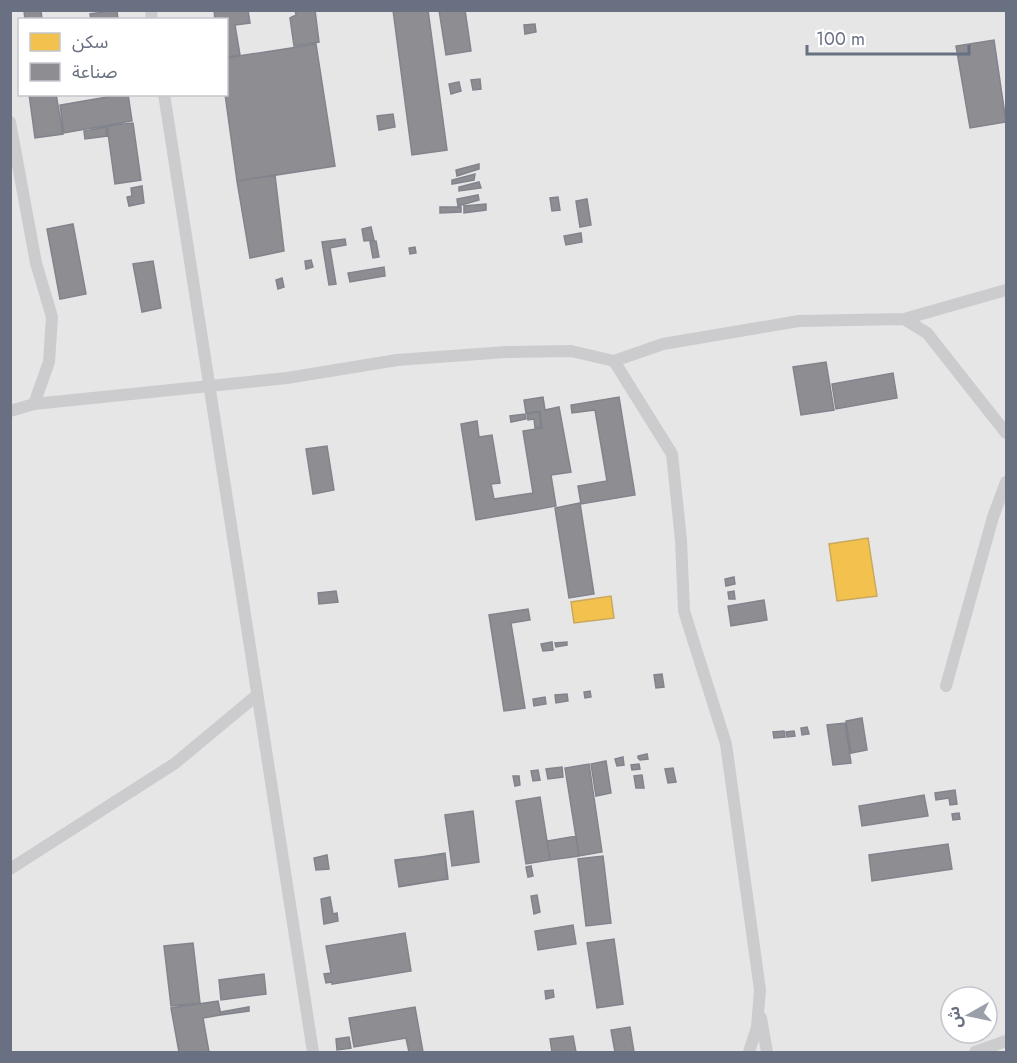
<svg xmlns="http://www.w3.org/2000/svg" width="1017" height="1063" viewBox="0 0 1017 1063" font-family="Jost,'Noto Sans Arabic',sans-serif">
<rect width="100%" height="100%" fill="#f6f6f5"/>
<path fill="#e6e6e7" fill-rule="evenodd" d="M 11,11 L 1006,11 L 1006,1052 L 11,1052 ZM 20,20 L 226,20 L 226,94 L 20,94 ZM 951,997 L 987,997 L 987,1033 L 951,1033 Z"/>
<path fill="#f2c14e" stroke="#c9a95e" stroke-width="1.5" d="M 868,538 L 877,596 L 837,601 L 829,544 Z
M 611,596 L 614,618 L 574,623 L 571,602 Z"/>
<path fill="#8d8d92" stroke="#82848d" stroke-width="1.5" d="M 24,10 L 41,10 L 42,20 L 25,20 Z
M 117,10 L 118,20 L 91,20 L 90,14 Z
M 214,10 L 248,10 L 250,23 L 235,25 L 240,55 L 226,57 L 226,20 L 215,20 Z
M 295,10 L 315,10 L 319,42 L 294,46 L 290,18 L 296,15 Z
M 393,10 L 428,10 L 447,150 L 412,155 Z
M 439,10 L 465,10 L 471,51 L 446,55 Z
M 535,24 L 536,32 L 525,34 L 524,25 Z
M 994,40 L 1006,122 L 970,128 L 956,46 Z
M 316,44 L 335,166 L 237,181 L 225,94 L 226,94 L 226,58 Z
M 480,79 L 481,89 L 473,90 L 471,80 Z
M 459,82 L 461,91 L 451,94 L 449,84 Z
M 29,94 L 56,94 L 63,134 L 35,138 Z
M 107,94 L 128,94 L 132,121 L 64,133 L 60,105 L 107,97 Z
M 393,114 L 395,127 L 379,130 L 377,116 Z
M 133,123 L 141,180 L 115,184 L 107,126 Z
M 106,127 L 107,136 L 85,139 L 84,131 Z
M 479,164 L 479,169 L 457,176 L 456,170 Z
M 475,174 L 474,180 L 452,184 L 452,180 Z
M 275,175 L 284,251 L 250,258 L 237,181 Z
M 479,182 L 481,188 L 459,191 L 459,187 Z
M 142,186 L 144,203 L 129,206 L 127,197 L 132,196 L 131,188 Z
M 478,195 L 479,200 L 458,206 L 457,199 Z
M 558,197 L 560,210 L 552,211 L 550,198 Z
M 587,199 L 591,225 L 580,227 L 576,201 Z
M 486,204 L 486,210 L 464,213 L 464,206 Z
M 440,207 L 461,207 L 461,212 L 440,213 Z
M 73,224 L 86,294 L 60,299 L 47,229 Z
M 371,227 L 374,240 L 364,241 L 362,229 Z
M 581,233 L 582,242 L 566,245 L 564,236 Z
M 345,239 L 346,245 L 330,248 L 336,284 L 329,285 L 322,242 Z
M 376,241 L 379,257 L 373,258 L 370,242 Z
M 415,247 L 416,253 L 410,254 L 409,248 Z
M 311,260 L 313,267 L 306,269 L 305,261 Z
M 153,261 L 161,308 L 142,312 L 133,264 Z
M 384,267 L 385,276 L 350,282 L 348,273 Z
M 282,278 L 284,287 L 278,289 L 276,280 Z
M 826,362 L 834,410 L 801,415 L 793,367 Z
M 893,373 L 897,398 L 836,409 L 832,384 Z
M 543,397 L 545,410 L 559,407 L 571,472 L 551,475 L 556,506 L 476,520 L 461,424 L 477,421 L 479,437 L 492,435 L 500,483 L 491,484 L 494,499 L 533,493 L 523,431 L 542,428 L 540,411 L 526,413 L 524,400 Z
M 619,397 L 635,495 L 581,504 L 578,486 L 607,481 L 595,410 L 572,413 L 571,405 Z
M 539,412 L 541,427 L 535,428 L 534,419 L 528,420 L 527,414 Z
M 525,414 L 526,419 L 511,422 L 510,416 Z
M 327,446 L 334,490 L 313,494 L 306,449 Z
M 580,503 L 594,594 L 569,598 L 555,508 Z
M 734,577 L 735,584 L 726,586 L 725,579 Z
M 336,591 L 338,602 L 319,604 L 318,593 Z
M 734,591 L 735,599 L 729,599 L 728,592 Z
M 764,600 L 767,620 L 731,626 L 728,606 Z
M 528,609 L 530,620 L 511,623 L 525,708 L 504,711 L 489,615 Z
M 552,642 L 553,650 L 543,651 L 541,644 Z
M 567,642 L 567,645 L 556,647 L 555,643 Z
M 662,674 L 664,687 L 656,688 L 654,675 Z
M 590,691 L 591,697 L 585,698 L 584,692 Z
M 567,694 L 568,701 L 556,703 L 555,695 Z
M 545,697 L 546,704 L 534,706 L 533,699 Z
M 862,718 L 867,750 L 851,753 L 846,721 Z
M 845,723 L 851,763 L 833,765 L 827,725 Z
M 807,727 L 809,734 L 802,735 L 801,728 Z
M 784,731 L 785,737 L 774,738 L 773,732 Z
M 794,731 L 795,736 L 787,737 L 786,732 Z
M 647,754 L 648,759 L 640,760 L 638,758 L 638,756 Z
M 623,757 L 624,765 L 617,766 L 615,759 Z
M 606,761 L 611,793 L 596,796 L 591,764 Z
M 589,764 L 602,852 L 579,856 L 565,768 Z
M 639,764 L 640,769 L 632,770 L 631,765 Z
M 562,767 L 563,777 L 548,779 L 546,769 Z
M 673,768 L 676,782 L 668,783 L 665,769 Z
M 538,770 L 540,780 L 533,781 L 531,771 Z
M 642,775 L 644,788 L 636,788 L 634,776 Z
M 513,776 L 519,776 L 520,785 L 515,786 Z
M 955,790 L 957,804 L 950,805 L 949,798 L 936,800 L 935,793 Z
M 924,795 L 928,816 L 862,826 L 859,806 Z
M 540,797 L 550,860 L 526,864 L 516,801 Z
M 473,811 L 479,862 L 452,866 L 445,815 Z
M 959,813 L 960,819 L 953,820 L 952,814 Z
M 576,836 L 579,856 L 550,860 L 547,841 Z
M 948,844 L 952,869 L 872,881 L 869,855 Z
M 445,853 L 448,879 L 399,886 L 395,861 Z
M 445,854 L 447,879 L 399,887 L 395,860 Z
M 327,855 L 329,869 L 316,870 L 314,858 Z
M 603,856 L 611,923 L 586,926 L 578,859 Z
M 531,866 L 533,876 L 528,877 L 526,867 Z
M 537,895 L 540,912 L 534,914 L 531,896 Z
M 330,897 L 333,914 L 337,913 L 338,921 L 324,924 L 321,899 Z
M 573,925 L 576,944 L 538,950 L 535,931 Z
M 405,933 L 411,971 L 332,984 L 332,982 L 326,983 L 324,974 L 331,973 L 326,946 Z
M 614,939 L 623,1004 L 597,1008 L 587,943 Z
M 193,943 L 200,1003 L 171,1006 L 164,946 Z
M 264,974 L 266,994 L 221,1000 L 219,980 Z
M 553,990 L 554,997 L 546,999 L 545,991 Z
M 218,1001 L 221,1015 L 203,1018 L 209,1052 L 179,1052 L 171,1008 Z
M 249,1007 L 249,1011 L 221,1015 L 220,1012 Z
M 415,1007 L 423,1052 L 409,1052 L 406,1038 L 354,1047 L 349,1018 Z
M 630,1027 L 634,1052 L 615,1052 L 611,1030 Z
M 573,1036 L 576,1052 L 552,1052 L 550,1039 Z
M 349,1037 L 351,1048 L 337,1050 L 336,1039 Z"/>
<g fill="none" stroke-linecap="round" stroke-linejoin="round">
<path stroke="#ccccce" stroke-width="12" d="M 151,10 L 152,20
M 164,94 L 313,1052
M 10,122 L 36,263 L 52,317 L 49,362 L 34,404
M 904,319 L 927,333 L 1006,433
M 614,361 L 672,454 L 681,540 L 684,611 L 726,744 L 760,990 L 757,1027 L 749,1052
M 10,411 L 34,404 L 287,378 L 397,360 L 506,352 L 571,351 L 614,361 L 663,344 L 799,321 L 904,319 L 1006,290
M 946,686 L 993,517 L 1006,482
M 10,869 L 174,764 L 257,695
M 761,1018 L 767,1052
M 975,1052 L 1006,1041"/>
</g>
<rect width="1017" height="1063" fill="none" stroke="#687082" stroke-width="24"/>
<rect x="18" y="18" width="210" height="78" fill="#ffffff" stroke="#c3c6cd" stroke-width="1.5"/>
<rect x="30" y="33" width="30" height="18" fill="#f2c14e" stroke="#c3c6cd" stroke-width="1.5"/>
<text x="72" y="48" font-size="18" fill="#687082">سكن</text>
<rect x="30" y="63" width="30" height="18" fill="#8d8d92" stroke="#c3c6cd" stroke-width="1.5"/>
<text x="72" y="78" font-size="18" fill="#687082">صناعة</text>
<g transform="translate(969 1015) rotate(261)"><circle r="28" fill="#ffffff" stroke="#c3c6cd" stroke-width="1.5"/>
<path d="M0-4.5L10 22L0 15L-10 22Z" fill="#9a9faa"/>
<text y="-9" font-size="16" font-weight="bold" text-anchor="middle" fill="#687082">ش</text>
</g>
<path d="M807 45v9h162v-9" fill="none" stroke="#687082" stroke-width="3"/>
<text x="816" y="45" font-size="18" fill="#687082" stroke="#ffffff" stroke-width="4.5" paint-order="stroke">100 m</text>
</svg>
